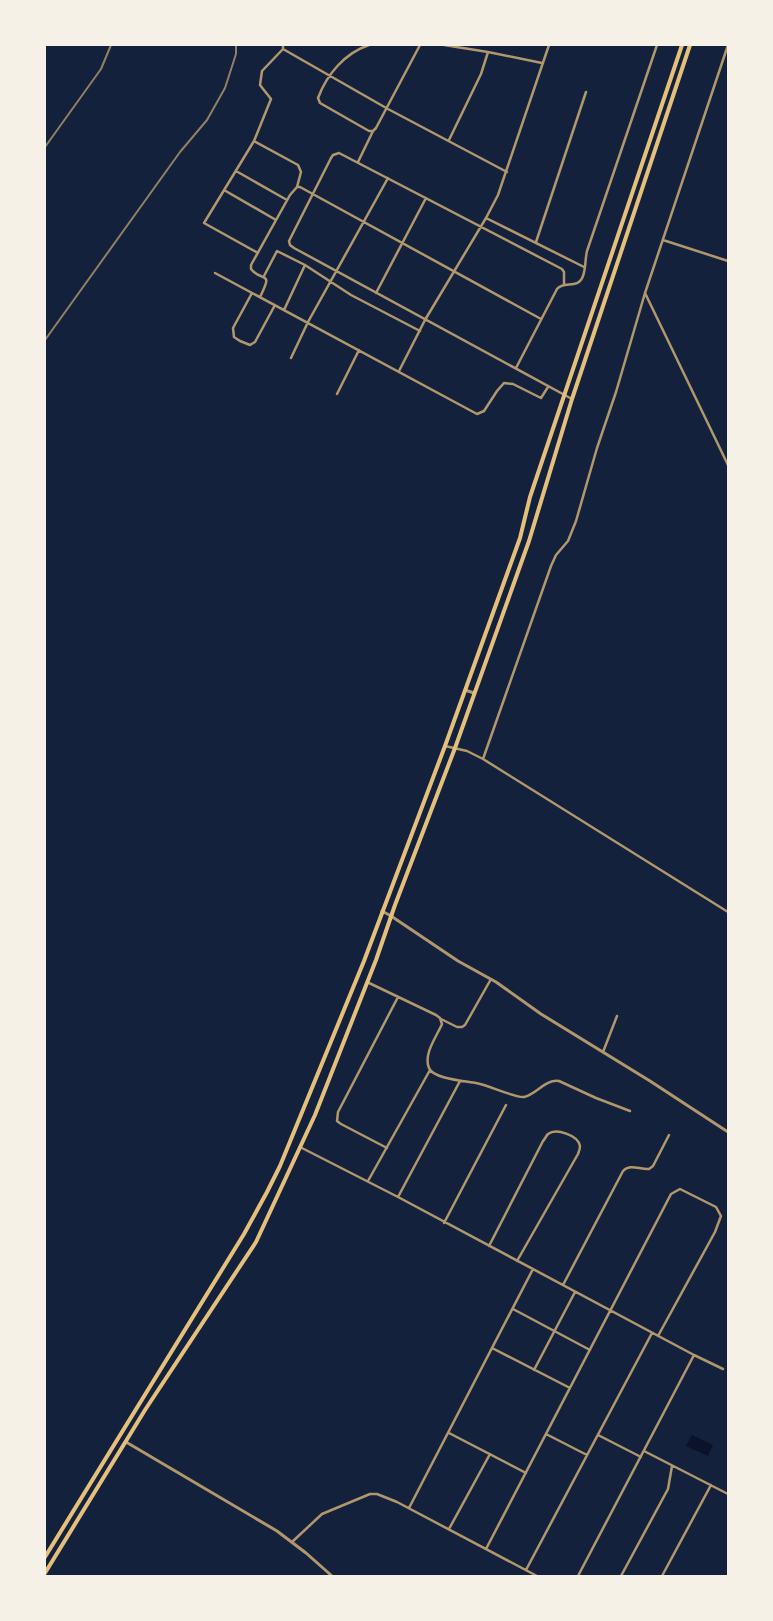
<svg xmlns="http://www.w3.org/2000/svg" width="773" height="1621" viewBox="0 0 773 1621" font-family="Manrope,sans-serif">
<rect width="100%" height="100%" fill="#14213d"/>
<path fill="#0b132b" d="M 692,1435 L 713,1445 L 708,1456 L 686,1446 Z"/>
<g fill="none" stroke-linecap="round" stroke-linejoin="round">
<path stroke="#b1986c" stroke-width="2.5" d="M 283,45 L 283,49 L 388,109 L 507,172
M 369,45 C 345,53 327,74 318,98 L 320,103 L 369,131 L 373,131 L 376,128 L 420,45
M 444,45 L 488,52 L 542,63
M 449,140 L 481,74 L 488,52
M 254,141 L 271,99 L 260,85 L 262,71 L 283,49
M 358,162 L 373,131
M 236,171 L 287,200
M 224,190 L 276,220
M 486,218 L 584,267
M 663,240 L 728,261
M 536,242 L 586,92
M 258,253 L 204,223 L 254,141 L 298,165 L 301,172 L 297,187
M 215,273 L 477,414 L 484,411 L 497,391 L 504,383 L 513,384 L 541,398 L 548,387
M 264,276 L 277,251 L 305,265 L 351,295 L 420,331
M 564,284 L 564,272 L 562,269 L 339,153 L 333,155 L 331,158 L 289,241 L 290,245 L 294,248 L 572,399
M 252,293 L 233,328 L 234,337 L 240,341 L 250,345 L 255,342 L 275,305
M 376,293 L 426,198
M 645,293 L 728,465
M 260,297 C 274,269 262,283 251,269 L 251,265 L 290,195 L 297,187 L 300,187 L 541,319
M 284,310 L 305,265
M 291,358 L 308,322 L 388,178
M 516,368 L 557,289 C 564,280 578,290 583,276 C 586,268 585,259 587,251 L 657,45
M 399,371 L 425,320 L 486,218 L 498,195 L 549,45
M 337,394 L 359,350
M 445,746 L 467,751 L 483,759 L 728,912
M 483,759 L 551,566 L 556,555 L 568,541 L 576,521 L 597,448 L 616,392 L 645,293 L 728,45
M 367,982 L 436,1015 L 440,1018 L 442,1024 C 437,1036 423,1054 429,1068 C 433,1079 466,1081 476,1083 C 488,1085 515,1098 524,1097 C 537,1094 545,1079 559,1081 L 596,1098 L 630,1111
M 441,1019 L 457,1027 L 462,1027 L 465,1025 L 491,979
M 603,1052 L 617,1016
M 460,1081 L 398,1197 L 694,1355 L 723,1369
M 300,1147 L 398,1197
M 387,1148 L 341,1124 L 337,1121 L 338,1112 L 398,997
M 368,1181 L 430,1070
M 444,1223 L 506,1105
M 489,1246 L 543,1141 C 545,1139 546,1136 548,1134 C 556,1128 578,1135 580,1146 C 580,1149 579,1151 578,1154 L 517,1261
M 563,1285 L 623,1171 C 630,1163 640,1170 649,1169 L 653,1166 L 669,1135
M 513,1309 L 590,1350
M 492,1348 L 570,1388
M 534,1370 L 575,1292
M 449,1433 L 526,1473
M 546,1434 L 587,1455
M 598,1435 L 641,1457
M 644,1451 L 728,1494
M 409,1508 L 533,1269
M 449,1529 L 490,1454
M 292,1542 L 322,1514 L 370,1494 L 377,1494 L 397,1502 L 537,1576
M 486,1549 L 671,1194 L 680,1189 L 716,1207 L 721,1216 L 715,1232 L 658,1336
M 526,1570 L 652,1333
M 578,1576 L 694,1355
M 621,1576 L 668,1489 L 672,1466
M 662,1576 L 711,1485"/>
<path stroke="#b1986c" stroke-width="3" d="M 465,690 L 474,693
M 382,911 L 391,916 L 458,961 L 496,982 L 541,1014 L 650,1081 L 728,1132
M 126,1442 L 277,1531 L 306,1553 L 332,1576"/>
<path stroke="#e5c07b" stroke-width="4" d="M 45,1557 L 244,1234 L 267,1192 L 280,1166 L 364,961 L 445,746 L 520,538 L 530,497 L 682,45
M 45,1573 L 145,1410 L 256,1242 L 315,1115 L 376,960 L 395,905 L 455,748 L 529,541 L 572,399 L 690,45"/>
<path stroke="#918062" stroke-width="2" d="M 45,147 L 101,69 L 111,45
M 45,340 L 180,152 L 207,120 L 225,88 L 236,54 L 236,45"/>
</g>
<rect width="773" height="1621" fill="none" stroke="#f6f1e7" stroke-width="92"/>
</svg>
